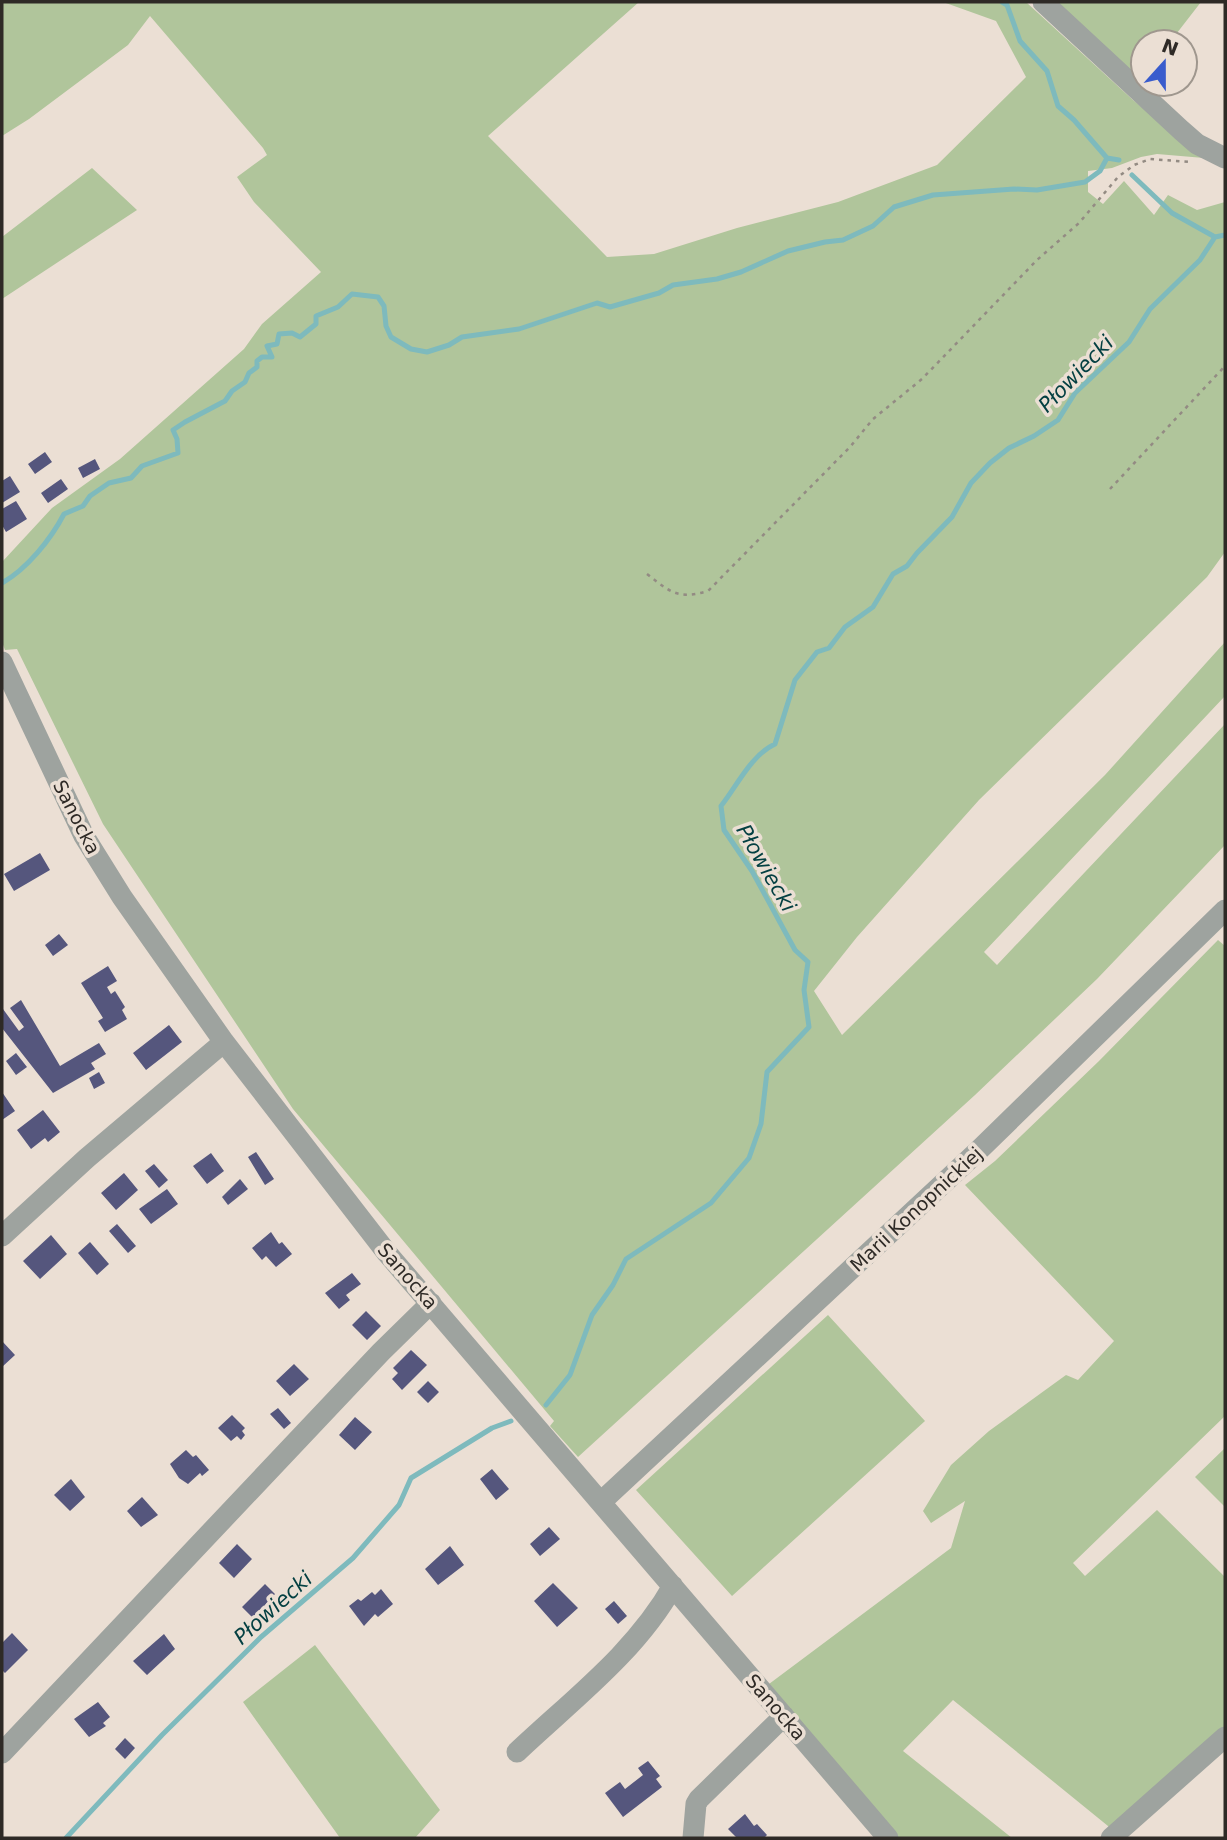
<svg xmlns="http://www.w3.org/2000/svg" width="1227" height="1840" viewBox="0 0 1227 1840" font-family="'DejaVu Sans',sans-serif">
<rect width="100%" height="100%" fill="#ebdfd4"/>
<path fill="#b0c59b" d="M 2,2 L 639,2 L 488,136 L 607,257 L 654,254 L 737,228 L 838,202 L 937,165 L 1026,77 L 996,21 L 943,2 L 1026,2 L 1133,100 L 1204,158 L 1157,154 L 1141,157 L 1112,168 L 1088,171 L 1088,192 L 1103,204 L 1124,181 L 1154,215 L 1168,195 L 1197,210 L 1225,202 L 1225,552 L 1207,577 L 979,800 L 857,937 L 814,991 L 842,1035 L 1105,775 L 1225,642 L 1225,696 L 984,952 L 997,965 L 1225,724 L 1225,845 L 1097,979 L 975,1095 L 578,1457 L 550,1426 L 554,1421 L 293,1109 L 103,824 L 17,649 L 5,650 L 2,642 L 2,562 L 52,508 L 120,459 L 244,349 L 262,324 L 321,272 L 254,202 L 237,177 L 267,155 L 263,148 L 150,16 L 128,45 L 29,119 L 2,136 Z
M 1053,2 L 1201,2 L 1170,42 L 1143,42 L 1143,78 L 1139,83 Z
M 92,168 L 137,210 L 2,299 L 2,237 Z
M 1218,940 L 1225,946 L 1225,1416 L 1073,1563 L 1085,1576 L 1157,1510 L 1225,1577 L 1225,1747 L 1118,1838 L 1108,1826 L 953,1700 L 903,1751 L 1012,1838 L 899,1838 L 769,1684 L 951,1548 L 965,1501 L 931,1523 L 923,1511 L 951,1465 L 989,1431 L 1066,1375 L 1078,1380 L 1114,1341 L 965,1185 L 995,1161 L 1099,1061 Z
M 828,1315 L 925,1421 L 732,1596 L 636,1490 Z
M 1225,1448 L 1225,1507 L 1195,1477 Z
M 315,1645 L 440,1810 L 415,1838 L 340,1838 L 243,1702 Z"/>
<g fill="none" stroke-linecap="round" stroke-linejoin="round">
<path stroke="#7ebabd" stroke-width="5" d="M 1002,2 L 1007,5 L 1020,41 L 1047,71 L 1058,106 L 1074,120 L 1107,158
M 1132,175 L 1172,213 L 1215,237
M 2,583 C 27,569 51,539 64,514 L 83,506 L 90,496 L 109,483 L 131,478 L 142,466 L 178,453 L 177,439 L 173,430 L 185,422 L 225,401 L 232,391 L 245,382 L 249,373 L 257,367 L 257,361 L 262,357 L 272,357 L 267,346 L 277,344 L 279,334 L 292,333 L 300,337 L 316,324 L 316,316 L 338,307 L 352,294 L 378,297 L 384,306 L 386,326 L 391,337 L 411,349 L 427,352 L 449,345 L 462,337 L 519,329 L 597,303 L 610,307 L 659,293 L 673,285 L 717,279 L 741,272 L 788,251 L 825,242 L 843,240 L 873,226 L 894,207 L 933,195 L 1014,189 L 1037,190 L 1085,182 L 1100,171 L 1107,158 L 1119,160
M 546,1405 L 570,1375 L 592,1315 L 613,1285 L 626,1259 L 711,1203 L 749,1158 L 761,1124 L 767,1072 L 809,1027 L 804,990 L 808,962 L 795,950 L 752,871 L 724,830 L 721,806 C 737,786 751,755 775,744 L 795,680 L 817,652 L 829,648 L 845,627 L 873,607 L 893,574 L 907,566 L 917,553 L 952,517 L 971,483 L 990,463 L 1009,448 L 1034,436 L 1058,420 L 1075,393 L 1129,342 L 1150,309 L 1200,260 L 1215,237 L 1225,235
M 66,1838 L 162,1735 L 261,1637 L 353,1558 L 399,1505 L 411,1478 L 492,1428 L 511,1421"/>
</g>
<path fill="#55567d" d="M 45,452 L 52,462 L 35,474 L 28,464 Z
M 95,459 L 100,469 L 83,478 L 78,468 Z
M 10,476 L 20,492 L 2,503 L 2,481 Z
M 61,479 L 68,489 L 48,503 L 41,493 Z
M 16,501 L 27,519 L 6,532 L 2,525 L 2,509 Z
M 40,853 L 50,870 L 14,891 L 4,874 Z
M 59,934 L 68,945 L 53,956 L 45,945 Z
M 108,966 L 117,981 L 107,987 L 111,994 L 115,991 L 125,1007 L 122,1010 L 127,1019 L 105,1032 L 98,1021 L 103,1018 L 81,983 Z
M 21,1000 L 60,1066 L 99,1043 L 106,1054 L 91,1063 L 95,1069 L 53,1093 L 2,1028 L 3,1009 L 19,1031 L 24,1027 L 10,1008 Z
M 169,1025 L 182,1042 L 146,1070 L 133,1053 Z
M 16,1053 L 27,1067 L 16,1075 L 6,1061 Z
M 99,1072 L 105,1083 L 94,1089 L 89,1078 Z
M 2,1092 L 15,1111 L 2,1120 Z
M 43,1110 L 60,1132 L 48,1142 L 45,1138 L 31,1149 L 17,1130 Z
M 256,1152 L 274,1179 L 265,1185 L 248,1157 Z
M 211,1153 L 224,1171 L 207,1184 L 193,1166 Z
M 154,1164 L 168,1180 L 159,1188 L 145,1171 Z
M 124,1173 L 138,1190 L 116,1210 L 101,1193 Z
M 240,1179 L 248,1189 L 228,1205 L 222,1197 Z
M 167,1189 L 178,1204 L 151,1224 L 139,1209 Z
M 117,1224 L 136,1246 L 128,1253 L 109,1231 Z
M 271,1232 L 279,1244 L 282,1242 L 292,1254 L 276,1267 L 266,1256 L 262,1260 L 252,1248 Z
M 51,1235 L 67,1254 L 40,1279 L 23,1261 Z
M 90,1242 L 109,1264 L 97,1275 L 78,1253 Z
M 352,1273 L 361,1284 L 346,1295 L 350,1300 L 339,1309 L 325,1293 Z
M 366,1311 L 381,1326 L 367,1340 L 352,1325 Z
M 2,1341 L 15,1355 L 2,1367 Z
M 411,1350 L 427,1365 L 402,1390 L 392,1379 L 398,1373 L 393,1368 Z
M 294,1364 L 309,1379 L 290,1396 L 276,1381 Z
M 428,1381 L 439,1392 L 428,1403 L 417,1392 Z
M 278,1408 L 291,1423 L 284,1429 L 270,1414 Z
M 232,1415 L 245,1428 L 242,1431 L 245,1435 L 241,1440 L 237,1436 L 231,1441 L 218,1428 Z
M 355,1417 L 372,1432 L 355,1450 L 339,1435 Z
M 186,1450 L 193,1457 L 196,1455 L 209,1470 L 202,1476 L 200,1473 L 188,1484 L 179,1478 L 170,1464 Z
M 492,1469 L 509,1489 L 496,1500 L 480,1479 Z
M 71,1479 L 85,1497 L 70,1511 L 54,1495 Z
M 142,1497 L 158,1515 L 141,1527 L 127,1511 Z
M 549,1527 L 560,1539 L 540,1556 L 530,1544 Z
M 237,1544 L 252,1559 L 234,1578 L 219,1563 Z
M 450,1546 L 464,1565 L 438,1585 L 425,1569 Z
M 553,1583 L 578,1608 L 557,1627 L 534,1601 Z
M 265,1584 L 275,1594 L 265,1605 L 268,1608 L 256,1621 L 242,1607 Z
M 381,1589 L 393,1604 L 378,1617 L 375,1614 L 364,1626 L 349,1606 L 358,1599 L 361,1601 L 372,1592 L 375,1595 Z
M 614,1601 L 627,1616 L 618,1624 L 605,1609 Z
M 12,1633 L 28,1650 L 5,1673 L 2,1670 L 2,1643 Z
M 164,1634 L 175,1649 L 147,1675 L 133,1661 Z
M 98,1702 L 110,1717 L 103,1723 L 106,1726 L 89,1737 L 74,1719 Z
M 125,1738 L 135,1748 L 125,1759 L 115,1749 Z
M 648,1761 L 660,1776 L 656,1779 L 662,1787 L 623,1817 L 605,1793 L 620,1782 L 625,1789 L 643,1775 L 638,1768 Z
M 745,1814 L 754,1826 L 757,1824 L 767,1835 L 764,1838 L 737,1838 L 728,1829 Z"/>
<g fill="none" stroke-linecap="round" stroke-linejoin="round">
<path stroke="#938b83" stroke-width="2.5" stroke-dasharray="3.5 5" stroke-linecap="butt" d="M 1110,489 L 1225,366
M 647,574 C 670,592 678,600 708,591 L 850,447 L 873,419 L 922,379 L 1037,260 L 1079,223 L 1118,177 L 1134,165 L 1150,159 L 1191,162"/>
<path stroke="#9ea39f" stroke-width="21" d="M 1043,2 L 1181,130 L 1197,144 L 1225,158
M 2,662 L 84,836 L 122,897 L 224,1042 L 387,1253 L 888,1838
M 2,1236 L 87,1158 L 224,1042
M 601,1502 L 978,1151 L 1225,910
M 517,1752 C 572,1700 636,1652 673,1586
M 2,1753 L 381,1352 L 431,1303
M 693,1838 L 696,1804 L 699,1799 L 784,1716
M 1111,1838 L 1225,1737"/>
</g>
<g text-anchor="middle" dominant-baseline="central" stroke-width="7" stroke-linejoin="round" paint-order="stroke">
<g font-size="19" fill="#2e2a26" stroke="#ebdfd4">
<text transform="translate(77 817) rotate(63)">Sanocka</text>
<text transform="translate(916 1209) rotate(-43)">Marii Konopnickiej</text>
<text transform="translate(408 1276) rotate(49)">Sanocka</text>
<text transform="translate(776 1707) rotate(49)">Sanocka</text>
</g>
<g font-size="21" font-style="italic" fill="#044042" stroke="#ebdfd4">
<text transform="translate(1076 374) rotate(-46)">Płowiecki</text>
<text transform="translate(766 868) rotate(60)">Płowiecki</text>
<text transform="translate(273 1608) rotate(-42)">Płowiecki</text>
</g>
</g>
<rect width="1227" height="1840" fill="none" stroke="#2e2a26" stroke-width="7"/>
<g transform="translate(1164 63) rotate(21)"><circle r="33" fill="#ebdfd4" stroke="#9f978e" stroke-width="2"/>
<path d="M0-5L12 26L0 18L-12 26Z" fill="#395ccd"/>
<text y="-10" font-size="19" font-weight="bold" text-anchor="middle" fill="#2e2a26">N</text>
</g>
</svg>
